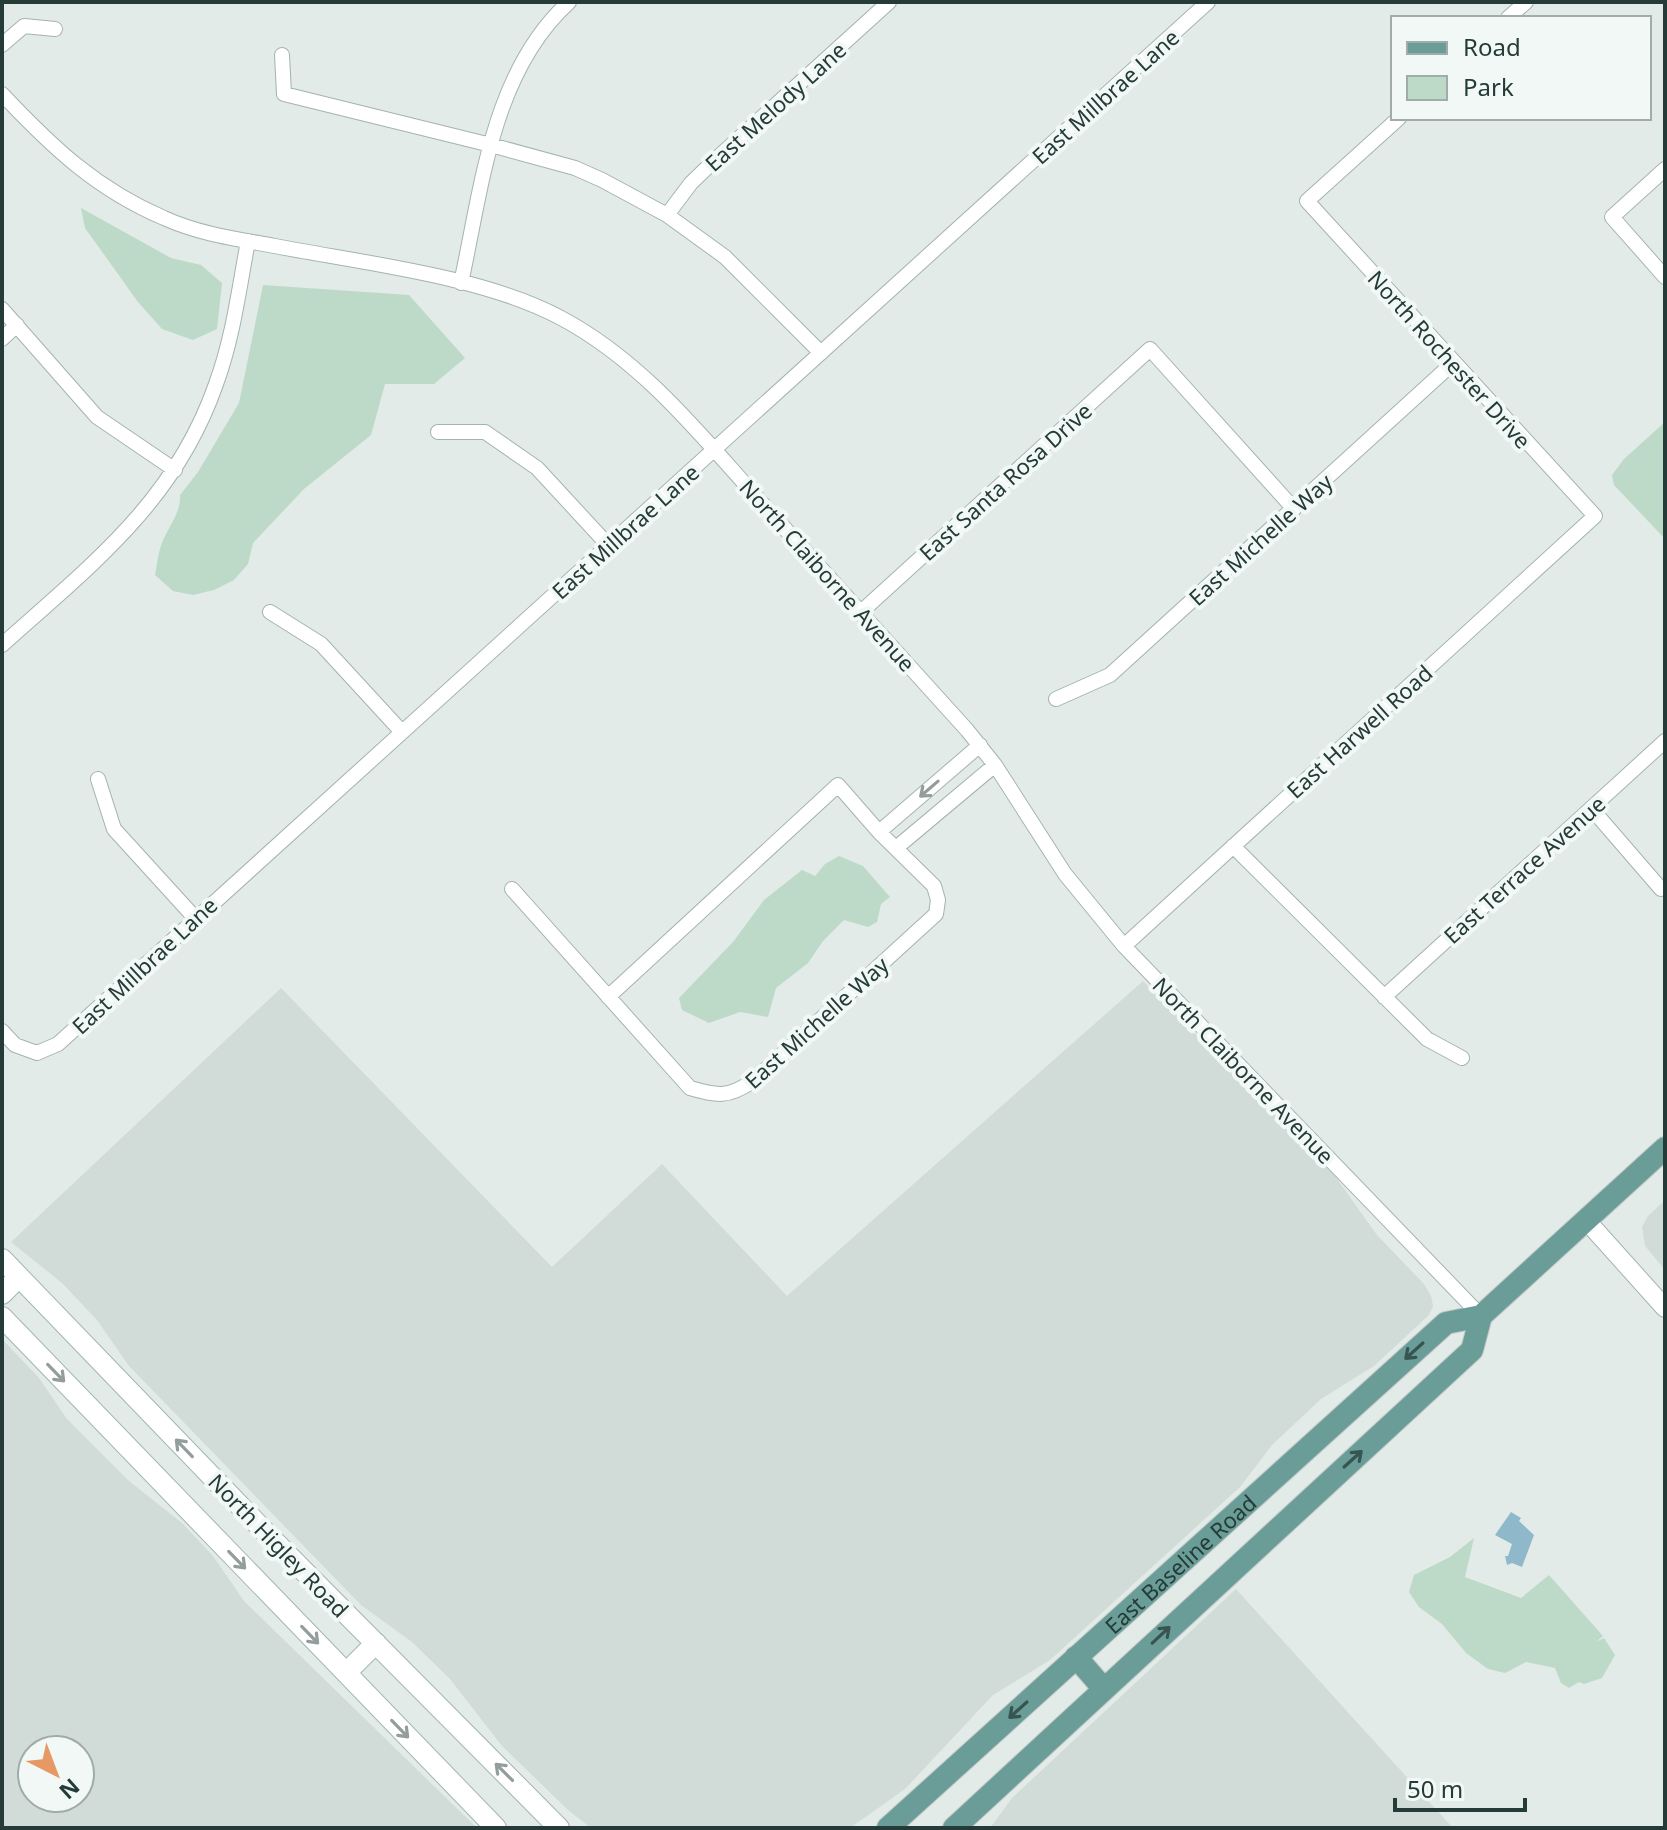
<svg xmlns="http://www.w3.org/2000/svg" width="1667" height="1830" viewBox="0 0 1667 1830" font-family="'Noto Sans',sans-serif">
<rect width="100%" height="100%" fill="#e2ebe8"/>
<path fill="#d1dbd8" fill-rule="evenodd" d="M 1143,981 L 1332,1172 L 1377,1235 L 1424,1284 L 1431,1296 L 1433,1306 L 1429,1315 L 1374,1366 L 1321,1399 L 1272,1445 L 1240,1487 L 1050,1660 L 993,1695 L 905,1789 L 850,1828 L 591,1828 L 568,1810 L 502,1746 L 450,1679 L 412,1642 L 361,1605 L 129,1366 L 97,1320 L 62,1283 L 11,1242 L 281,988 L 552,1267 L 662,1164 L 787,1296 Z
M 1665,1200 L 1665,1270 L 1645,1246 L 1642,1227 L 1648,1216 Z
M 2,1339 L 39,1378 L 67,1419 L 129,1481 L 182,1523 L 213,1556 L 244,1601 L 477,1828 L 2,1828 ZM 80,1750 L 80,1798 L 32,1798 L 32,1750 Z
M 1236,1589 L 1453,1828 L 990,1828 L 1012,1798 Z"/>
<path fill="#bddac9" d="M 81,208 L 171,258 L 201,265 L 222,283 L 217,329 L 193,340 L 162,329 L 138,302 L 85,228 Z
M 263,285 L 409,295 L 465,358 L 434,384 L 385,384 L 371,435 L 304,489 L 253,543 L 248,564 L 234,580 L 214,590 L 193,595 L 173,591 L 155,575 C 157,565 158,553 162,543 C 168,527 181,513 180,495 L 198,472 L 239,403 Z
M 1665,422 L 1665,539 L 1614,485 L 1612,475 L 1624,459 Z
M 839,856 L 863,866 L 890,897 L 881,904 L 877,922 L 868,927 L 844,920 L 823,941 L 808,963 L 776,988 L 768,1017 L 740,1012 L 709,1023 L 682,1010 L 679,998 L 733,942 L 764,900 L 802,870 L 815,876 L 825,864 Z
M 1474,1538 L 1465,1577 L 1521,1598 L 1549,1575 L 1603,1636 L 1596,1642 L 1604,1638 L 1615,1655 L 1602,1678 L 1584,1684 L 1579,1682 L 1569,1688 L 1561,1683 L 1555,1668 L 1526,1662 L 1505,1673 L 1488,1669 L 1466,1653 L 1442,1624 L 1419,1607 L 1409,1592 L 1414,1575 L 1450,1557 Z"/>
<path fill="#8fb9cb" d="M 1511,1512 L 1521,1518 L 1519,1521 L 1534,1535 L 1522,1567 L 1512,1563 L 1507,1565 L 1505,1556 L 1508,1556 L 1512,1544 L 1495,1535 Z"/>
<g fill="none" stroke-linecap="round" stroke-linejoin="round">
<defs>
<path id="minor" d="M 1508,18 L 1526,2
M 2,45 L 24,26 L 55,29
M 282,55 L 284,94 L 491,145 L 575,168 L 602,180 L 667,215 L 725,257 L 821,353
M 2,94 C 52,147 96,189 164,218 C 199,234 237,239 275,246 C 362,263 483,276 561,318 C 642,361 700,434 760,501 C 829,577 898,653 967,730 L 995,765 L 1065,874 L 1124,946 L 1481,1316
M 1665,169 L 1612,217 L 1665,277
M 667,215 L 691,183 L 714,161 L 889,2
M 461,283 C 482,187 492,72 569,2
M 2,309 L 97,417 L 175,470
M 2,339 L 17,325
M 438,432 L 485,432 L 537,468 L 609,546
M 270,612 L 321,644 L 401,731
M 861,612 L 1150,349 L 1294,509
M 2,645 C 91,565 175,502 216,384 C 233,338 239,289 248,241
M 1056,699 L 1110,675 L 1453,363
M 98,779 L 114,829 L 195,918
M 1591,808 L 1661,889
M 879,832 L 980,745
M 1233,846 L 1427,1039 L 1462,1058
M 896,848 L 995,765
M 512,889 L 690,1088 C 717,1096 728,1098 753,1081 L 936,914 L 938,900 L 934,886 L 879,832 L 838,785 L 608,997
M 1124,946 L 1595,516 L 1307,201 L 1399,118
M 1384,997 L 1665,741
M 2,1031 L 15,1045 L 37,1053 L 58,1044 L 1208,2"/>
<path id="tertiary" d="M 1586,1220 L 1665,1308"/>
<path id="secondary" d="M 2,1259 L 274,1541 L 559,1828
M 2,1294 L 19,1277
M 2,1317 L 496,1828
M 346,1673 L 376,1643"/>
<g id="primary">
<path d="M 1076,1657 L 1103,1688"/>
<path id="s1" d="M 888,1828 L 1446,1323 L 1481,1316 L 1665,1148"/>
<path d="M 954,1828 L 1472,1350 L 1481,1316"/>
</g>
</defs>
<use href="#minor" stroke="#a5b3b0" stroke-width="16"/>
<use href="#tertiary" stroke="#a5b3b0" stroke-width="20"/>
<use href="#secondary" stroke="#a2b6b2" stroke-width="22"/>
<use href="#primary" stroke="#c2c8c7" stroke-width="24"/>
<use href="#minor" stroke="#fff" stroke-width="14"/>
<use href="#tertiary" stroke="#fff" stroke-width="18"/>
<use href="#secondary" stroke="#fff" stroke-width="20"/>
<use href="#primary" stroke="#6b9d98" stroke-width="22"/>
</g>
<defs><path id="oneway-shaft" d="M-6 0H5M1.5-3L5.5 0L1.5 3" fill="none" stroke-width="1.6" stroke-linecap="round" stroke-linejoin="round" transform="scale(2)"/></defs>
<g stroke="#929d9c">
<use href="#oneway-shaft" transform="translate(929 789) rotate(139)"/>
<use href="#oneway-shaft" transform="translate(56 1373) rotate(46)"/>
<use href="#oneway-shaft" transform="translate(184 1448) rotate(-134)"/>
<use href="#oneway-shaft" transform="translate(237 1560) rotate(46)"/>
<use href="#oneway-shaft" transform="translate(310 1635) rotate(46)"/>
<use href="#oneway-shaft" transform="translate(400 1729) rotate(46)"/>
<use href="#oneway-shaft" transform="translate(504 1772) rotate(-135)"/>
</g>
<g stroke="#365450">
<use href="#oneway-shaft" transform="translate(1414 1351) rotate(138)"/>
<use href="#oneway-shaft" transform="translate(1353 1459) rotate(-42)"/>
<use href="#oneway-shaft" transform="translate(1161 1635) rotate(-43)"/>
<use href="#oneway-shaft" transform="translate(1018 1710) rotate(138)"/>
</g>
<g text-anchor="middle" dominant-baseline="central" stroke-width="8" stroke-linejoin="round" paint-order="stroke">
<g font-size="22" fill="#243b38" stroke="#f2f8f6">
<text transform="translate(1105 96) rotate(-42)">East Millbrae Lane</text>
<text transform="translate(775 106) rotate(-42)">East Melody Lane</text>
<text transform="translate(1450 359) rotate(48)">North Rochester Drive</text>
<text transform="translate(1005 481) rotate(-42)">East Santa Rosa Drive</text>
<text transform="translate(625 531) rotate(-42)">East Millbrae Lane</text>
<text transform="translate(1260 539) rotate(-42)">East Michelle Way</text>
<text transform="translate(828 575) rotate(48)">North Claiborne Avenue</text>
<text transform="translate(1359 731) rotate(-42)">East Harwell Road</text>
<text transform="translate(1524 869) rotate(-42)">East Terrace Avenue</text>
<text transform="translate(144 965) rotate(-43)">East Millbrae Lane</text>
<text transform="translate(816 1022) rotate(-42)">East Michelle Way</text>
<text transform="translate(1244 1070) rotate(46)">North Claiborne Avenue</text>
<text transform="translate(279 1545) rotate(46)">North Higley Road</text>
<text stroke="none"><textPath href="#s1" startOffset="394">East Baseline Road</textPath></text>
</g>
</g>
<rect width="1667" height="1830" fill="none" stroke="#243b38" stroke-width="8"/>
<rect x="1391" y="16" width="260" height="104" fill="#f2f8f6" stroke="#a0acaa" stroke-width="2"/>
<rect x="1407" y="42" width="40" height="12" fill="#6b9d98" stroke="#a0acaa" stroke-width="2"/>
<text x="1463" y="56" font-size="24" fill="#243b38">Road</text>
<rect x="1407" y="76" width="40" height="24" fill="#bddac9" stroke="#a0acaa" stroke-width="2"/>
<text x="1463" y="96" font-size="24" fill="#243b38">Park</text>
<g transform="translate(56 1774) rotate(138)"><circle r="38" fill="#f2f8f6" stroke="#a0acaa" stroke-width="2"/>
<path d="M0-6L14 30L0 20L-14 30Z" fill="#e69965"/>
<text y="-12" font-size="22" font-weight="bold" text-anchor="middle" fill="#243b38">N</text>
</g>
<path d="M1395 1798v12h130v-12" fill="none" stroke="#243b38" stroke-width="4"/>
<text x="1407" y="1798" font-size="24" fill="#243b38" stroke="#f2f8f6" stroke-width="6" paint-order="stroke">50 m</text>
</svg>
